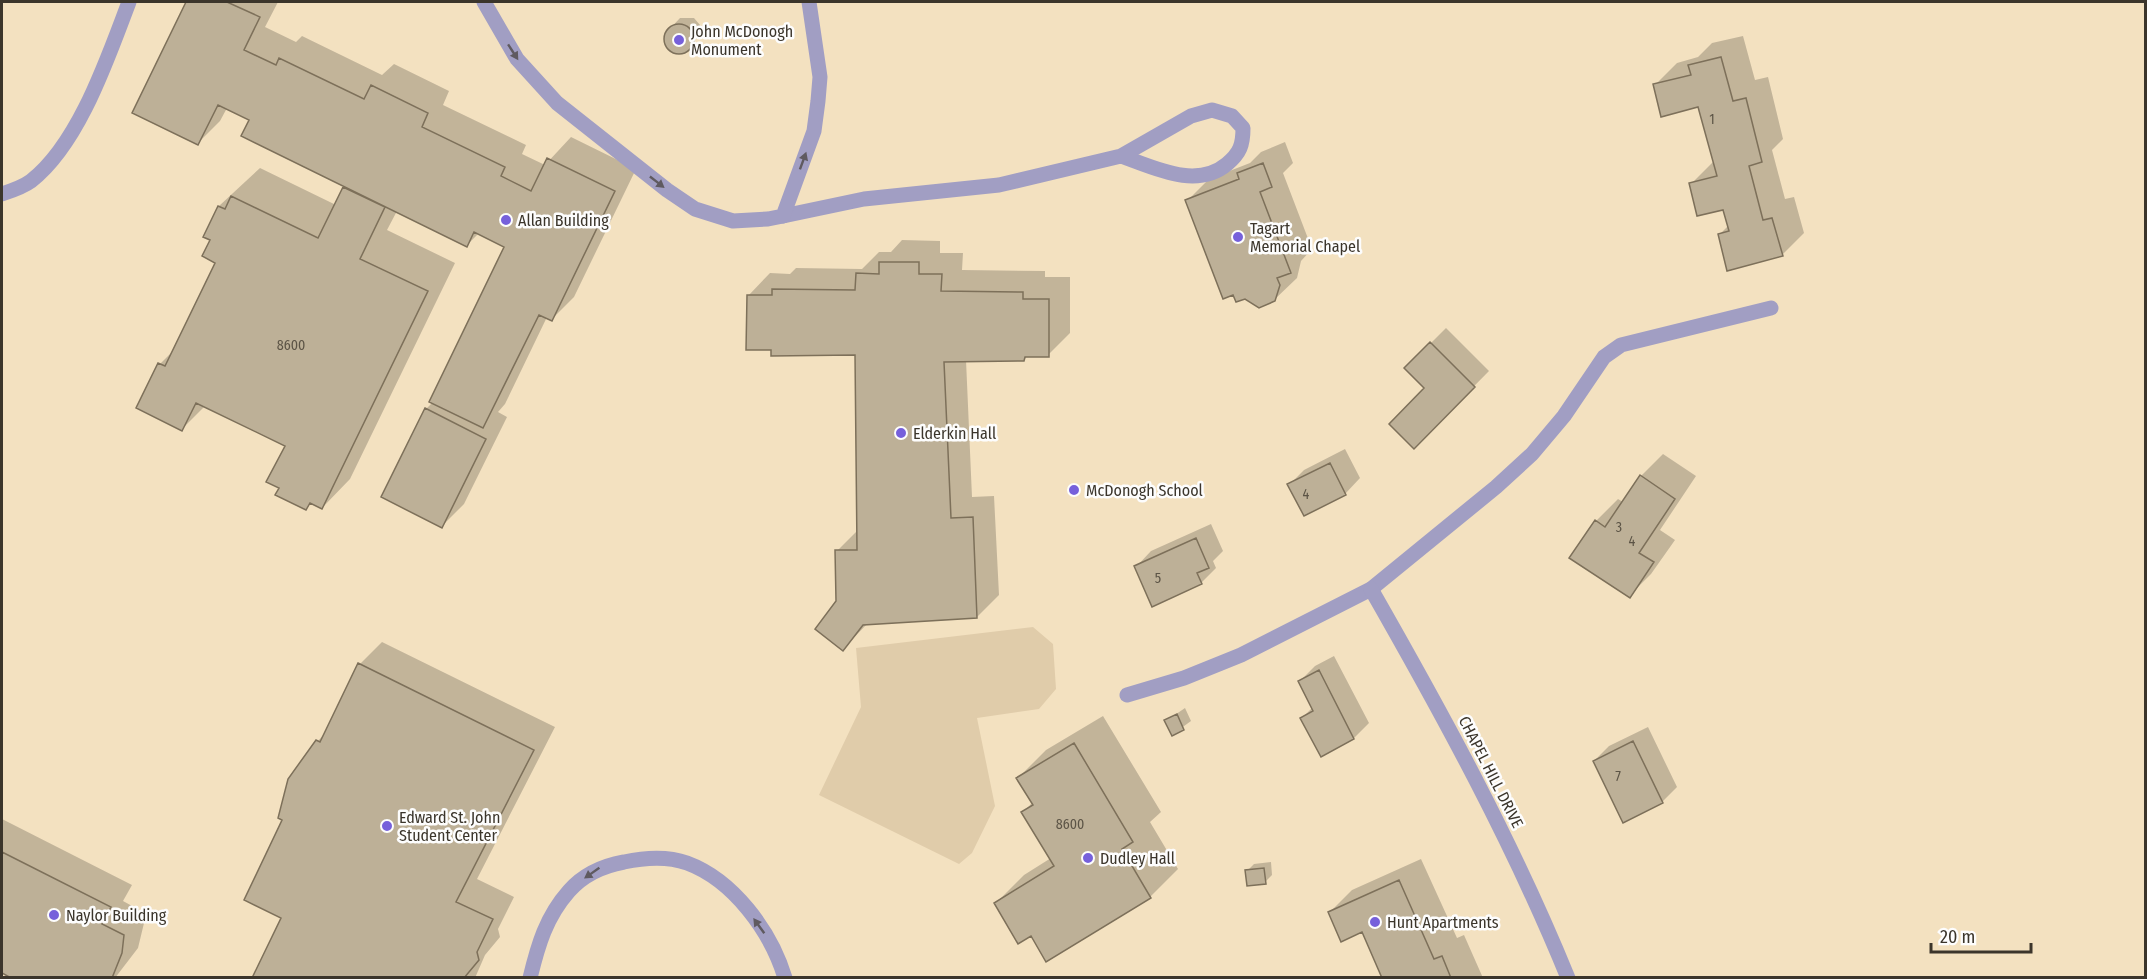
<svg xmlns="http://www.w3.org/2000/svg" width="2147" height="979" viewBox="0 0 2147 979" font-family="'Fira Sans Condensed',sans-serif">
<rect width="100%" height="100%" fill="#fdeed5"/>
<path fill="#f3e1c0" d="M 2,2 L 2145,2 L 2145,977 L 2,977 Z"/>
<path fill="#e0ccaa" d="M 1033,627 L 1053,644 L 1056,689 L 1039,709 L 977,718 L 995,806 L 972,853 L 959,864 L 819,795 L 861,707 L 856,648 Z"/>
<path fill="#0003" d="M 188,2 L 278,2 L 265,27 L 296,42 L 302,36 L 382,75 L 394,64 L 449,91 L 443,105 L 526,145 L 522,154 L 545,165 L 571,137 L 636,169 L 574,297 L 552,319 L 547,317 L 505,404 L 498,412 L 507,417 L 464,504 L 442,526 L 426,409 L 433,402 L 506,246 L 479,233 L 467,245 L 397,211 L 387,230 L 455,263 L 350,479 L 322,508 L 312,502 L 306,508 L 281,487 L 287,445 L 205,406 L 182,429 L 138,408 L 160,364 L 176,348 L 217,262 L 212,239 L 205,236 L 219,206 L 260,168 L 336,205 L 346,186 L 251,119 L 227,108 L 220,121 L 198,143 L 134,112 Z
M 680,18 L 694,18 L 700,25 L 701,34 L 684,52 L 675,52 L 667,47 L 666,33 Z
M 1743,36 L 1755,80 L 1768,77 L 1783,139 L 1772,150 L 1785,199 L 1794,197 L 1804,233 L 1782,255 L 1719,235 L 1729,225 L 1724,208 L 1691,184 L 1714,161 L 1700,105 L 1655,85 L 1677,63 L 1698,57 L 1712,43 Z
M 1285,142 L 1293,163 L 1283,173 L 1312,249 L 1301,261 L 1297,278 L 1274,300 L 1187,201 L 1209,179 L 1250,163 L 1261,152 Z
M 902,240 L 940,241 L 940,253 L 963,253 L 962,270 L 1045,271 L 1045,277 L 1070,277 L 1070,333 L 1048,355 L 1028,355 L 1024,360 L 966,360 L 972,497 L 994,496 L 999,595 L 977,617 L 867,624 L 843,649 L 837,551 L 859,529 L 856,354 L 772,348 L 748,296 L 770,273 L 790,274 L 796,268 L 862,269 L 879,252 L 891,252 Z
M 1446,328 L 1489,371 L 1414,447 L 1426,388 L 1406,368 Z
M 1345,449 L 1360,478 L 1345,494 L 1289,485 L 1304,470 Z
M 1663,454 L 1696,476 L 1660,530 L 1675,540 L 1651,574 L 1629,596 L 1596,521 L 1618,499 L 1623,502 L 1641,476 Z
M 1211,524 L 1223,551 L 1213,561 L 1216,568 L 1201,583 L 1136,567 L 1151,551 Z
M 382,642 L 555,727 L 477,879 L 514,897 L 498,929 L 500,937 L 485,955 L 475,978 L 253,978 L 283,917 L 284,819 L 318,741 L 326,732 L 360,664 Z
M 1334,656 L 1369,723 L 1354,738 L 1321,755 L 1302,718 L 1313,707 L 1300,681 L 1315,666 Z
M 1185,708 L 1191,721 L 1173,734 L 1166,721 Z
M 1103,716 L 1161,812 L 1150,822 L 1178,869 L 1150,897 L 1047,960 L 1031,934 L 996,903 L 1024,875 L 1051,858 L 1023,812 L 1033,802 L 1018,778 L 1046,750 Z
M 1648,727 L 1677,787 L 1662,802 L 1594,761 L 1609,746 Z
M 2,819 L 132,885 L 123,901 L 145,913 L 145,919 L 138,948 L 115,978 L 14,978 L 2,971 Z
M 1421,859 L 1457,938 L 1464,935 L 1483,978 L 1390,978 L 1363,930 L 1330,912 L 1352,890 Z
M 1271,862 L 1272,875 L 1265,882 L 1247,871 L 1254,864 Z"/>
<path fill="#bdb097" stroke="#7d705a" stroke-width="1.5" d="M 186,2 L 227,2 L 260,17 L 244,50 L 276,65 L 279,58 L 364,99 L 371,85 L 428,113 L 422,127 L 505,167 L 501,176 L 531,191 L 547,158 L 615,191 L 552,321 L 539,315 L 483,428 L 429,402 L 504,247 L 474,232 L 467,247 L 241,136 L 249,120 L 218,105 L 198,145 L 132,113 Z
M664 39a15 15 0 1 1 30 0a15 15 0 1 1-30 0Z
M 1721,57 L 1733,101 L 1746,98 L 1762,162 L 1749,166 L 1763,220 L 1772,218 L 1783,256 L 1727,271 L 1718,234 L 1729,231 L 1723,210 L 1697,216 L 1689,183 L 1717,176 L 1698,107 L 1661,117 L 1653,84 L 1691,75 L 1688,65 Z
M 1263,163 L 1272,187 L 1260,192 L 1291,273 L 1277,278 L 1280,285 L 1275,301 L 1259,308 L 1245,299 L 1236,302 L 1233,295 L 1223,299 L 1185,200 L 1239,179 L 1237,173 Z
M 343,187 L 385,207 L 360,259 L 428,291 L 322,509 L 310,503 L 306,510 L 275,495 L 279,488 L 266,482 L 285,446 L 196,403 L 182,431 L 136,408 L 158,363 L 165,366 L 215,263 L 202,256 L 210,240 L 203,237 L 218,206 L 225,209 L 231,196 L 318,238 Z
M 879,262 L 919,262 L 919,274 L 942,274 L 941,291 L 1023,292 L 1023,299 L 1049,299 L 1049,357 L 1025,357 L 1024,361 L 944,362 L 951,518 L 973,517 L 977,618 L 863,625 L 843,651 L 815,629 L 836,601 L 835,550 L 857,550 L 855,355 L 771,356 L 771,350 L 746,350 L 747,295 L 772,295 L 772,289 L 855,290 L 856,273 L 879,274 Z
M 1430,342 L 1475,387 L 1414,449 L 1389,424 L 1424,388 L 1404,368 Z
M 425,408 L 486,439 L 442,528 L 381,497 Z
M 1330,463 L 1346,495 L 1304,516 L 1287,484 Z
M 1640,475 L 1675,499 L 1639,553 L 1654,562 L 1630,598 L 1569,558 L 1595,520 L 1605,527 Z
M 1196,538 L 1209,568 L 1197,573 L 1202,584 L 1152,607 L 1134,566 Z
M 358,663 L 534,750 L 456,902 L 493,919 L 477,952 L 479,960 L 464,978 L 252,978 L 281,918 L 244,900 L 282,820 L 278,818 L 288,779 L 316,740 L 320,742 Z
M 1319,670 L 1354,739 L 1321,757 L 1300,718 L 1313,711 L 1298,681 Z
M 1177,714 L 1184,730 L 1172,736 L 1164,720 Z
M 1633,741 L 1663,803 L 1623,823 L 1593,761 Z
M 1074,743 L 1133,842 L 1122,849 L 1151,898 L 1046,962 L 1031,936 L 1018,944 L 994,903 L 1054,866 L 1021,812 L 1033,805 L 1016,778 Z
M 2,852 L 111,907 L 102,924 L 124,935 L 122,953 L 112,978 L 11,978 L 2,973 Z
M 1264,868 L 1266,884 L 1247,886 L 1245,870 Z
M 1399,880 L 1434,959 L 1442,956 L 1451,978 L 1382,978 L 1362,932 L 1341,942 L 1328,912 Z"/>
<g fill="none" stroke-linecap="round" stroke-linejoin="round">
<path stroke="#a19ec3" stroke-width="15" d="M 1212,110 L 1232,116 L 1243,128 C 1243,145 1240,153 1227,164 C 1196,190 1153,167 1121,156 L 1191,116 Z
M 2,194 C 11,191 23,187 31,181 C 79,144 108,57 129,2
M 783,216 L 864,199 L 999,185 L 1121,156
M 1127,695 L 1184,678 L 1241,655 L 1371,589 L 1496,487 L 1532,454 L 1564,416 L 1604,357 L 1621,345 L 1771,308"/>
<path stroke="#a19ec3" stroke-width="15" d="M 484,2 L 517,59 L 557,103 L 667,190 L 695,209 L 733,221 L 768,219 L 783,216 L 814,131 L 818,101 L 820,77 L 809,2
M 1371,589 C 1443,715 1513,843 1568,978
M 530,978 C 538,945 546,917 569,891 C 584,874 602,866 624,862 C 643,858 667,856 687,863 C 733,880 771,931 785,978"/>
</g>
<defs><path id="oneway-solid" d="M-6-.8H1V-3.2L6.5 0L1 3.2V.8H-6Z" transform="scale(1.5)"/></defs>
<g fill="#5f5a60">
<use href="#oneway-solid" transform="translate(513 52) rotate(57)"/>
<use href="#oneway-solid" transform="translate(803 161) rotate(-70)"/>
<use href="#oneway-solid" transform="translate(657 182) rotate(38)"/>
<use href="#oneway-solid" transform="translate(592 873) rotate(145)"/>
<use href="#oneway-solid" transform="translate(759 926) rotate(-126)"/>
</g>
<g fill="#7660db" stroke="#fdfdfd" stroke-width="2">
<circle cx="679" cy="40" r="6"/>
<circle cx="506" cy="220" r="6"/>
<circle cx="1238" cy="237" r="6"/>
<circle cx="901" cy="433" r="6"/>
<circle cx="1074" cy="490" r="6"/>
<circle cx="387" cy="826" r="6"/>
<circle cx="1088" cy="858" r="6"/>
<circle cx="54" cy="915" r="6"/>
<circle cx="1375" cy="922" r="6"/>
</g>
<g text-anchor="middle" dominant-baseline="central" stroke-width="5" stroke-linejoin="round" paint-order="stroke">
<g font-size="14" fill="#5c5446">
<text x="1712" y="119">1</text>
<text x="291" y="345">8600</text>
<text x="1306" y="494">4</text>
<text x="1619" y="527">3</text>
<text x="1632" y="541">4</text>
<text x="1158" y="578">5</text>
<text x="1618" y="776">7</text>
<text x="1070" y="824">8600</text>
</g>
<g font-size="16" fill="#3b352b" stroke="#fdfdfd" text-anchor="start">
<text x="691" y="31">John McDonogh<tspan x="691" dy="18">Monument</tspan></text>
<text x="518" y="220">Allan Building</text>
<text x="1250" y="228">Tagart<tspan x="1250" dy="18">Memorial Chapel</tspan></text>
<text x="913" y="433">Elderkin Hall</text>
<text x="1086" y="490">McDonogh School</text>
<text x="399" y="817">Edward St. John<tspan x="399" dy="18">Student Center</tspan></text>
<text x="1100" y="858">Dudley Hall</text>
<text x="66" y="915">Naylor Building</text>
<text x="1387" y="922">Hunt Apartments</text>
</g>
<g font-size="16" fill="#3b352b" stroke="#fdfdfd">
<text transform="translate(1491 772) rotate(63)">CHAPEL HILL DRIVE</text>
</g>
</g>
<rect width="2147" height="979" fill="none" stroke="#3b352b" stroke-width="6"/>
<path d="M1931 943v9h100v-9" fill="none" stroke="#3b352b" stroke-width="3"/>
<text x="1940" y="943" font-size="18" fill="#3b352b" stroke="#fdfdfd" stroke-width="4.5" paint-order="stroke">20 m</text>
</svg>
